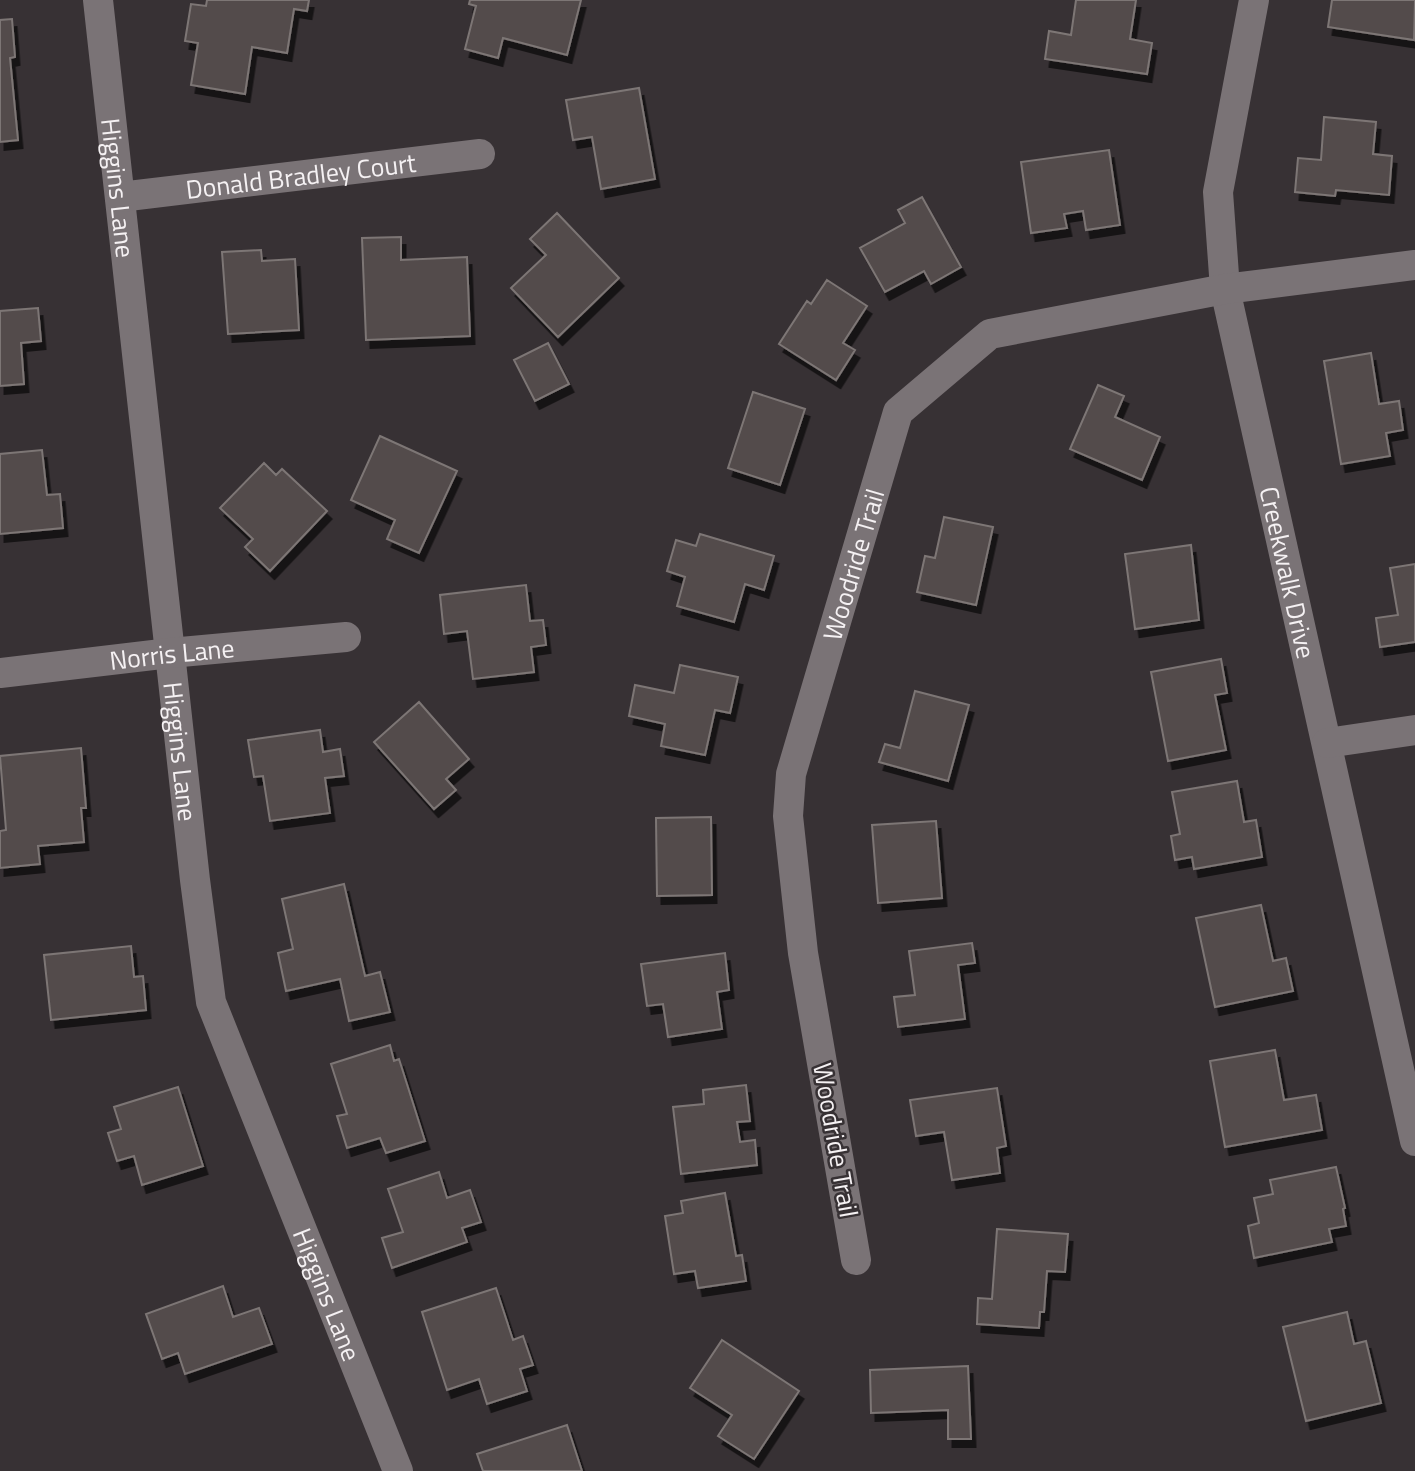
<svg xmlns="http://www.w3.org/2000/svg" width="1415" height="1471" viewBox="0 0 1415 1471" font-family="'Titillium Web',sans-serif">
<defs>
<filter id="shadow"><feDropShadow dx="4.5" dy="8" stdDeviation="0" flood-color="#0009"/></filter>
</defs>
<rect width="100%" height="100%" fill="#373134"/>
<path fill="#524b4b" stroke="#7d7675" stroke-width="2" filter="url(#shadow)" d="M 207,0 L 309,0 L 307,11 L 294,9 L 287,53 L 252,47 L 245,94 L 191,85 L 198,43 L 185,41 L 191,4 L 206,6 Z
M 470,0 L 581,0 L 567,55 L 503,38 L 498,58 L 465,49 L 476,6 L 469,4 Z
M 1076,0 L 1136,0 L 1130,39 L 1152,43 L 1147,74 L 1045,59 L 1049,31 L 1071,35 Z
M 1332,0 L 1415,0 L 1414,40 L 1328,27 Z
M 12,19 L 15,57 L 10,58 L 18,140 L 0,142 L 0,20 Z
M 639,88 L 655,179 L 601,189 L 592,137 L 573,140 L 566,100 Z
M 1324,117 L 1376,122 L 1373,154 L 1392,156 L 1389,195 L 1336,190 L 1335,196 L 1295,192 L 1298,158 L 1321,160 Z
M 1109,150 L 1120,225 L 1086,230 L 1083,211 L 1064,214 L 1067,228 L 1031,233 L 1021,162 Z
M 922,197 L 961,267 L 931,284 L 924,271 L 885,292 L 860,248 L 905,223 L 898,210 Z
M 557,213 L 619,278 L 558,337 L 511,288 L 546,255 L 530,239 Z
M 401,237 L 401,260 L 467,257 L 470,336 L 366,340 L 362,238 Z
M 261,250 L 262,261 L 295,259 L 299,330 L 228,334 L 222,252 Z
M 827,280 L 867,306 L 843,343 L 855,350 L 836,380 L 779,344 L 807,301 L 811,304 Z
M 38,308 L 41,341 L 21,343 L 24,384 L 0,386 L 0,311 Z
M 548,343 L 569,384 L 535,401 L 514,360 Z
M 1371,353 L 1379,404 L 1399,401 L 1403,430 L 1386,433 L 1390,456 L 1341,464 L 1324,361 Z
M 1098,385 L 1124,396 L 1115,417 L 1160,437 L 1142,480 L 1070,449 Z
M 753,392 L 805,409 L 780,485 L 728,468 Z
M 380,436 L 457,471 L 419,553 L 387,539 L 395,520 L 351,500 Z
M 42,450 L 47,495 L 60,494 L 63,528 L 0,534 L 0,454 Z
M 264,463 L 276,475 L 282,469 L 327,511 L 270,571 L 245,547 L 253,539 L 220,508 Z
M 944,517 L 993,527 L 976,605 L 917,592 L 925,556 L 935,558 Z
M 700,534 L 774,556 L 764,590 L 745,584 L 734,622 L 677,606 L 685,577 L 667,571 L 676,540 L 696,546 Z
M 1191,545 L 1199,620 L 1135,629 L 1125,554 Z
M 1415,564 L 1415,642 L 1380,647 L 1376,618 L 1398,615 L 1390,568 Z
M 526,585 L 530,621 L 543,620 L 546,645 L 531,647 L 534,672 L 473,679 L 467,631 L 444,634 L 440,595 Z
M 1221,659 L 1227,693 L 1215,695 L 1226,750 L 1168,761 L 1151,672 Z
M 680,665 L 738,677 L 730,713 L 715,710 L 705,755 L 661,746 L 665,724 L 629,716 L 635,685 L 674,693 Z
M 915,691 L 969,705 L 948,781 L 879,762 L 885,744 L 900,748 Z
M 419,702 L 469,759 L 446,779 L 456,790 L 434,809 L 374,742 Z
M 320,730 L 323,752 L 340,749 L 344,776 L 325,778 L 330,813 L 270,821 L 263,776 L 254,777 L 248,740 Z
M 81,748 L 86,808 L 81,808 L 84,842 L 38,846 L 40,864 L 0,868 L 0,831 L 6,830 L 0,756 Z
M 1237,781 L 1244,822 L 1256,820 L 1262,857 L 1194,869 L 1192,857 L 1175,860 L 1171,836 L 1180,834 L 1172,792 Z
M 711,817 L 712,895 L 657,896 L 656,818 Z
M 936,821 L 942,898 L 878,903 L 872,825 Z
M 344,884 L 365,976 L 380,972 L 390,1012 L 349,1021 L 340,979 L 286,991 L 278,953 L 293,949 L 282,899 Z
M 1261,905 L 1273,961 L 1286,958 L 1293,991 L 1215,1007 L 1196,918 Z
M 972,943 L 975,963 L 958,965 L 965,1019 L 898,1027 L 894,997 L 915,995 L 909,951 Z
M 131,946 L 134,977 L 143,976 L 146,1010 L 51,1020 L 44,955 Z
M 725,953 L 729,990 L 717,992 L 722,1029 L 668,1037 L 663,1004 L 647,1006 L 641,964 Z
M 390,1045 L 394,1061 L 399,1059 L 425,1141 L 386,1153 L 380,1138 L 347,1148 L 337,1116 L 347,1114 L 331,1064 Z
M 1275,1050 L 1284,1100 L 1316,1095 L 1322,1130 L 1225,1147 L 1210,1061 Z
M 746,1085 L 750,1121 L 737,1122 L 740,1142 L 755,1140 L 757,1165 L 681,1174 L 673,1107 L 704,1104 L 703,1090 Z
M 178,1087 L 203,1166 L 142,1185 L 134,1156 L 117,1161 L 108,1133 L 121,1129 L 114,1107 Z
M 997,1088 L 1006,1146 L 997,1148 L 1000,1173 L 952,1180 L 944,1132 L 916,1136 L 910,1100 Z
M 1336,1167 L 1345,1208 L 1343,1209 L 1346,1226 L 1329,1229 L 1332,1242 L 1254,1258 L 1248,1226 L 1259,1223 L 1254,1198 L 1273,1194 L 1270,1180 Z
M 439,1172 L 447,1198 L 470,1190 L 481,1222 L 462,1228 L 467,1242 L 392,1268 L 382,1238 L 403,1232 L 388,1189 Z
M 725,1193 L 736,1256 L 742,1255 L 746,1281 L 698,1288 L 695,1271 L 674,1274 L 665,1216 L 683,1213 L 681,1201 Z
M 997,1229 L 1068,1234 L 1065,1272 L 1047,1271 L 1044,1312 L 1040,1312 L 1039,1328 L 977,1324 L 978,1298 L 992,1299 Z
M 223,1286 L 233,1317 L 259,1308 L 272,1344 L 185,1374 L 178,1353 L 162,1359 L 146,1314 Z
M 496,1288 L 513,1340 L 523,1336 L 533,1365 L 520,1369 L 527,1391 L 487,1404 L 479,1379 L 447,1390 L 422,1312 Z
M 1347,1312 L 1354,1344 L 1366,1341 L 1381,1403 L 1306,1421 L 1283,1327 Z
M 722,1340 L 799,1391 L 754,1459 L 718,1436 L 732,1415 L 690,1388 Z
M 968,1366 L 971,1439 L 948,1439 L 948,1410 L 871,1413 L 870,1370 Z
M 567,1425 L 582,1471 L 483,1471 L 477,1454 Z"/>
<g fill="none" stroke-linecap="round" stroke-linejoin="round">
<g stroke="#7a7376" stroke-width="30">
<path id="s1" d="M 98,0 L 195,880 L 211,1002 L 398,1471"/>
<path id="s2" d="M 1254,0 L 1218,192 L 1225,289 L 1415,1141"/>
<path id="s3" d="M 120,197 L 480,154"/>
<path id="s4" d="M 0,673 L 170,653 L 346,637"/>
<path d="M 1327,743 L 1415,730"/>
<path id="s5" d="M 856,1260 L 803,953 L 788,816 L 791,774 L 898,412 L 990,334 L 1225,289 L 1415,265"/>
</g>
</g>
<g text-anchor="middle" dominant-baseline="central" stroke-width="5" stroke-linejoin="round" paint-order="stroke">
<g font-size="26" fill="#f5f1f3" stroke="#373134">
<text stroke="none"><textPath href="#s3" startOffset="182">Donald Bradley Court</textPath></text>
<text stroke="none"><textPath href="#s1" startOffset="189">Higgins Lane</textPath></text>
<text stroke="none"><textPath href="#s5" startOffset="710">Woodride Trail</textPath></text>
<text stroke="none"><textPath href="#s2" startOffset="583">Creekwalk Drive</textPath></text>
<text stroke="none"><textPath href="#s4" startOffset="173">Norris Lane</textPath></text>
<text stroke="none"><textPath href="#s1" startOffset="756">Higgins Lane</textPath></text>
<text transform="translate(836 1140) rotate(80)">Woodride Trail</text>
<text stroke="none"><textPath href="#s1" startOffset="1323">Higgins Lane</textPath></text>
</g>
</g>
</svg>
